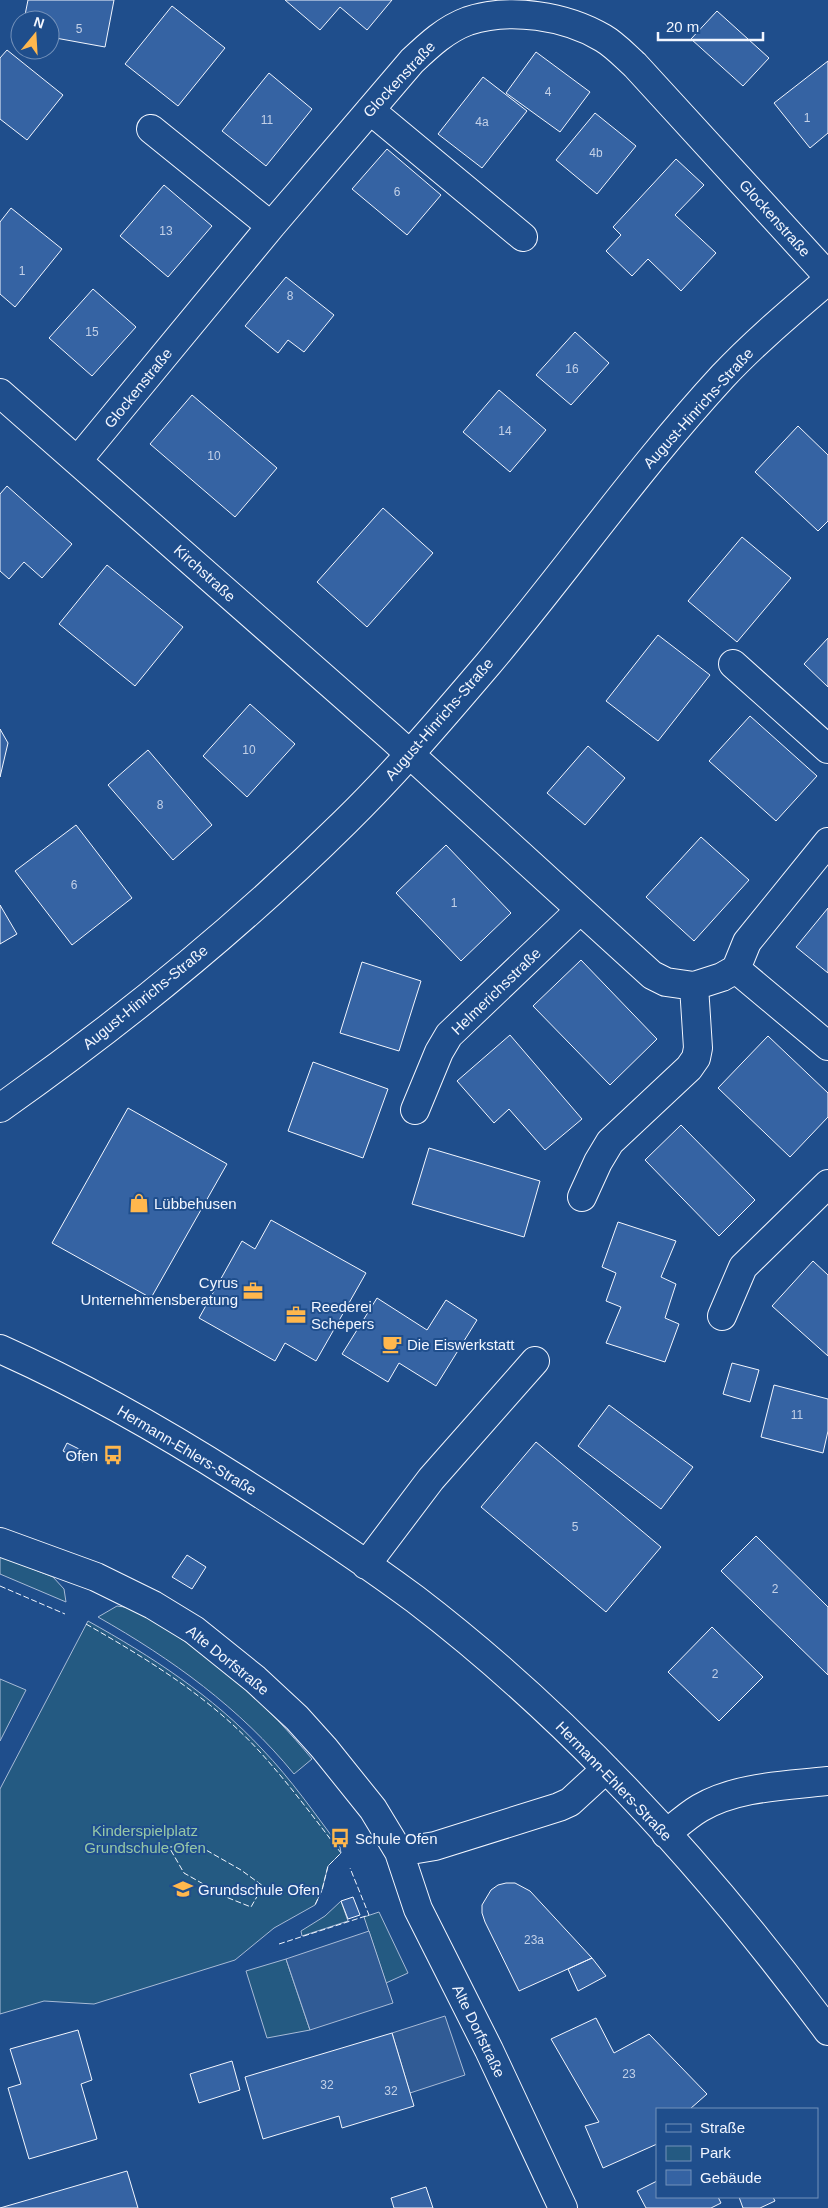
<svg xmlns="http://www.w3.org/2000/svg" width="828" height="2208" viewBox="0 0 828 2208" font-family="Arial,sans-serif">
<rect width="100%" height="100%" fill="#1f4e8c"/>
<path fill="#245a82" stroke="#a8bbd7" d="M 0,1556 L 53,1577 L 64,1589 L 66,1602 L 0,1574 Z
M 117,1606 C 133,1607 146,1617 159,1625 C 219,1660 268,1706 312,1759 L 294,1774 C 240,1708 172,1659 98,1617 Z
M 88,1621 C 151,1656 213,1696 262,1749 C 291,1779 315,1814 340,1847 L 341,1853 L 328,1866 L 322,1890 L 315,1905 L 274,1928 L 235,1960 L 94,2004 L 44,2001 L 0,2014 L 0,1789 Z
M 0,1679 L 26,1690 L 0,1741 Z
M 341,1901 L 348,1921 L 302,1936 L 301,1931 L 325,1916 Z
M 379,1912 L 408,1973 L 386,1983 L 364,1917 Z
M 286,1959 L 310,2030 L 267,2038 L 246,1971 Z"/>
<path fill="#305b95" stroke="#a8bbd7" d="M 369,1931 L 393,2003 L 310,2030 L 286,1959 Z
M 445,2016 L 465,2075 L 410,2093 L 392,2033 Z"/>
<path fill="#3563a3" stroke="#f2f6ff" d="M 28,0 L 114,0 L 105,47 L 50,37 L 50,20 L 24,20 Z
M 285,0 L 392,0 L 367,30 L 340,7 L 320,30 Z
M 172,6 L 225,48 L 178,106 L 125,64 Z
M 717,11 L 769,58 L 743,86 L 691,39 Z
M 7,50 L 63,95 L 27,140 L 0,119 L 0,58 Z
M 536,52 L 590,92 L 560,132 L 506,93 Z
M 828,61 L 828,133 L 810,148 L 774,103 Z
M 269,73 L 312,109 L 266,166 L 222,131 Z
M 483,77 L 527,111 L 482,168 L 438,134 Z
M 595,113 L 636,146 L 597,194 L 556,160 Z
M 387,149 L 441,195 L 407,235 L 352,189 Z
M 676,159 L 704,185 L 675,215 L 716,253 L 681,291 L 648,259 L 632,276 L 606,251 L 621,235 L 613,227 Z
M 164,185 L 212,226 L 168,277 L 120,236 Z
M 11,208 L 62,249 L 15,307 L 0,294 L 0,222 Z
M 286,277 L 334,315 L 304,352 L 288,340 L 278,353 L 245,326 Z
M 93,289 L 136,327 L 92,376 L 49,338 Z
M 575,332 L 609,363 L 571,405 L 536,375 Z
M 499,390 L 546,430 L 510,472 L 463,432 Z
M 192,395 L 277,468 L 235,517 L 150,444 Z
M 798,426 L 828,455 L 828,521 L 818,531 L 755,472 Z
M 7,486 L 72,544 L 42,578 L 24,562 L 9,579 L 0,571 L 0,494 Z
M 383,508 L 433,553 L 367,627 L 317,582 Z
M 742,537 L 791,578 L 737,642 L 688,601 Z
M 107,565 L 183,627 L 135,686 L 59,624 Z
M 658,635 L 710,675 L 658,741 L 606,701 Z
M 828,638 L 828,687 L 804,664 Z
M 250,704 L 295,744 L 247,797 L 203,756 Z
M 750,716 L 817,776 L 776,821 L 709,761 Z
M 0,729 L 8,743 L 0,777 Z
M 588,746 L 625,778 L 585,825 L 547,793 Z
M 148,750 L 212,825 L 173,860 L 108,785 Z
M 76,825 L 132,898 L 72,945 L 15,871 Z
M 701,837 L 749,880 L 694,941 L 646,897 Z
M 446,845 L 511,913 L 461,961 L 396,893 Z
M 0,905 L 17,934 L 0,944 Z
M 828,908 L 828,973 L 796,947 Z
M 581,960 L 657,1039 L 610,1085 L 533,1006 Z
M 362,962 L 421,981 L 399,1051 L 340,1033 Z
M 510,1035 L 582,1119 L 545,1150 L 509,1109 L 494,1123 L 457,1081 Z
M 768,1036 L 828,1093 L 828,1117 L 790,1157 L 718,1088 Z
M 313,1062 L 388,1089 L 363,1158 L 288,1131 Z
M 128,1108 L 227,1164 L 151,1298 L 52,1243 Z
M 681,1125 L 755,1200 L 719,1236 L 645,1160 Z
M 429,1148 L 540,1181 L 524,1237 L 412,1204 Z
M 271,1220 L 366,1273 L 316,1361 L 285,1343 L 275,1361 L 199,1318 L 242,1241 L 255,1249 Z
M 618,1222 L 676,1241 L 661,1277 L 676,1284 L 665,1318 L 679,1324 L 665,1362 L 606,1343 L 621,1307 L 606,1301 L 616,1273 L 602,1267 Z
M 813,1261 L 828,1275 L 828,1356 L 772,1306 Z
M 377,1298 L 427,1330 L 446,1300 L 477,1320 L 436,1386 L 399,1363 L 388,1382 L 342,1354 Z
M 732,1363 L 759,1370 L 750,1402 L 723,1394 Z
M 774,1385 L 828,1399 L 828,1431 L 823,1453 L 761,1437 Z
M 609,1405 L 693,1467 L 661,1509 L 578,1446 Z
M 536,1442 L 661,1547 L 606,1612 L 481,1507 Z
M 67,1443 L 87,1453 L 83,1462 L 63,1451 Z
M 756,1536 L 828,1607 L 828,1675 L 721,1571 Z
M 187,1555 L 206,1567 L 192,1589 L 172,1577 Z
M 712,1627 L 763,1677 L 719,1721 L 668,1672 Z
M 506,1883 L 515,1883 L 530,1891 L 592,1958 L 519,1991 L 485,1922 L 482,1913 L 482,1905 L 491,1890 L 498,1885 Z
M 353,1897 L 360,1915 L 348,1919 L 341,1901 Z
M 592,1958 L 606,1976 L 578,1991 L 568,1969 Z
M 596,2018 L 614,2053 L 649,2034 L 707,2094 L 690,2109 L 657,2109 L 657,2144 L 603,2168 L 585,2126 L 599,2122 L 551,2039 Z
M 78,2030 L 92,2080 L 81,2084 L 97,2139 L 29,2159 L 8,2088 L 21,2084 L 10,2049 Z
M 392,2033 L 414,2106 L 342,2128 L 339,2116 L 263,2139 L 245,2077 Z
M 232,2061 L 240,2090 L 199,2103 L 190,2074 Z
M 127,2171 L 138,2208 L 0,2208 Z
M 657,2181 L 657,2197 L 718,2197 L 721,2203 L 711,2208 L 646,2208 L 637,2191 Z
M 426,2187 L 433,2208 L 394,2208 L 391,2198 Z
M 739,2197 L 773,2197 L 775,2201 L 760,2208 L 743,2208 Z"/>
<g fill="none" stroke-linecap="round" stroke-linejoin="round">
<defs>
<path id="minor" d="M 370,110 L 523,237
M 151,129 L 271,226
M 0,393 L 391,737 L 652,975 L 666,982 L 694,986 L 722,977 L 736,969 L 747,942 L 828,842
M 78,460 L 271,226 L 412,61 C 429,45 446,29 468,21 C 510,7 566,16 603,38 C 615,45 625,56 635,65 L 828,276
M 733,664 L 828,749
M 736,969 L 828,1046
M 0,1108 C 122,1022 239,927 345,822 C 396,772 442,718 488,664 C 568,569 639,467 723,376 C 756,341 792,311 828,280
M 415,1110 L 439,1052 L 449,1035 L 580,910
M 582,1197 L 598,1162 L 610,1142 L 689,1068 L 696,1058 L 698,1048 L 694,986
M 722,1316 L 743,1267 L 828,1184
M 0,1349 C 83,1386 162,1431 239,1480 C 299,1518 358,1557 415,1599 C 572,1719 711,1873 828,2031
M 0,1542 L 96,1577 L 153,1605 L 194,1630 L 255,1679 L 297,1718 L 324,1748 L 373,1809 L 399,1852 L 418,1909 L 489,2050 L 563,2208
M 366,1565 L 431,1479 L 535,1361
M 666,1834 C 677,1825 688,1815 700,1808 C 738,1786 786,1786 828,1781
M 399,1852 L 435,1846 L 559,1807 L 570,1802 L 606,1769"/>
</defs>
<use href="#minor" stroke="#f2f6ff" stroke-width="30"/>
<use href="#minor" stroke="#1f4e8c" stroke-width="28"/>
<path stroke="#f2f6ff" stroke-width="1" stroke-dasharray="6 2.5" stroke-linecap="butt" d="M 0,1586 L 65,1614
M 86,1624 C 149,1660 211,1698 260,1752 C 289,1784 315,1819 341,1853 L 328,1866 L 322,1890 L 315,1905
M 199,1846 L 241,1870 L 263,1886 L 251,1907 L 226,1897 L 184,1873 L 169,1847 Z
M 279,1944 L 369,1915 L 350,1868"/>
</g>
<defs>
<symbol id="shop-bare" viewBox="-9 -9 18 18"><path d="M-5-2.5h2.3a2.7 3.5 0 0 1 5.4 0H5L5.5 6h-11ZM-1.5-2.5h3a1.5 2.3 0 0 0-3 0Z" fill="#ffb74d" stroke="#1f4e8c" stroke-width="2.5" paint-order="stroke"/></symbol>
<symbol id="office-bare" viewBox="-9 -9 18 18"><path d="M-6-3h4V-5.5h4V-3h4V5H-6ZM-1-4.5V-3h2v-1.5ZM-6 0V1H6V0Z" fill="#ffb74d" stroke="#1f4e8c" stroke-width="2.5" paint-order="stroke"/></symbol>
<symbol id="cafe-bare" viewBox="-9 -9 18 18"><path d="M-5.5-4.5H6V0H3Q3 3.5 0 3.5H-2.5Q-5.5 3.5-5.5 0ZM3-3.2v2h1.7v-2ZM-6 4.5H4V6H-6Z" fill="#ffb74d" stroke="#1f4e8c" stroke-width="2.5" paint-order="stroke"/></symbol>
<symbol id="bus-bare" viewBox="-9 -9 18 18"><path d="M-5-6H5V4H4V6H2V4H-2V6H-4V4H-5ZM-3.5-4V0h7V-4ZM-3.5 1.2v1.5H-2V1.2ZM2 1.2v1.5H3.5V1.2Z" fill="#ffb74d" stroke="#1f4e8c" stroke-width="2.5" paint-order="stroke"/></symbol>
<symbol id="school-bare" viewBox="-9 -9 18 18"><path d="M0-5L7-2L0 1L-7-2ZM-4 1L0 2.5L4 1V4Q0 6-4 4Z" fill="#ffb74d" stroke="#1f4e8c" stroke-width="2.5" paint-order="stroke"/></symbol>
</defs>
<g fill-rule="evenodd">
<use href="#shop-bare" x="125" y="1189" width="28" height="28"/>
<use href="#office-bare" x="239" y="1277" width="28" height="28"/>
<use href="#office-bare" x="282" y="1301" width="28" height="28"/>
<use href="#cafe-bare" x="378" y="1330" width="28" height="28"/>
<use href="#bus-bare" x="99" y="1441" width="28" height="28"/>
<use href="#bus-bare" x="326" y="1824" width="28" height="28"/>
<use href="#school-bare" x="169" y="1875" width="28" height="28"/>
</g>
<g text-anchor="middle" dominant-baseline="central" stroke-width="4" stroke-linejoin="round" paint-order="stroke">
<g font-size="12" fill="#c3d1e8">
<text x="79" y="29">5</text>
<text x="548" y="92">4</text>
<text x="807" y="118">1</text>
<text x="267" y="120">11</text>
<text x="482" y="122">4a</text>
<text x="596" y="153">4b</text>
<text x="397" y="192">6</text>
<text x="166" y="231">13</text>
<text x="22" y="271">1</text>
<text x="290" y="296">8</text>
<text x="92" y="332">15</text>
<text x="572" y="369">16</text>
<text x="505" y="431">14</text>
<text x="214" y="456">10</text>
<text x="249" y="750">10</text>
<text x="160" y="805">8</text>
<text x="74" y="885">6</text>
<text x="454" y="903">1</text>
<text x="797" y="1415">11</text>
<text x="575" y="1527">5</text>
<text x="775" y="1589">2</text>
<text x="715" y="1674">2</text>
<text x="534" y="1940">23a</text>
<text x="629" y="2074">23</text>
<text x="327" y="2085">32</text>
<text x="391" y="2091">32</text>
</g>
<g font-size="15" fill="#f2f6ff" stroke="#1f4e8c">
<text transform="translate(399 79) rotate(-47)">Glockenstraße</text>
<text transform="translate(775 218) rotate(48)">Glockenstraße</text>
<text transform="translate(138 388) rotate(-51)">Glockenstraße</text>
<text transform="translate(698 408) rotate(-48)">August-Hinrichs-Straße</text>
<text transform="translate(205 573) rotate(42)">Kirchstraße</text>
<text transform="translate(439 719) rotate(-49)">August-Hinrichs-Straße</text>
<text transform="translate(496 991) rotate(-44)">Helmerichsstraße</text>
<text transform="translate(145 997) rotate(-39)">August-Hinrichs-Straße</text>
<text transform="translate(187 1450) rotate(31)">Hermann-Ehlers-Straße</text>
<text transform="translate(228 1660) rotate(39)">Alte Dorfstraße</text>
<text transform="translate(614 1781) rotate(46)">Hermann-Ehlers-Straße</text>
<text transform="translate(479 2031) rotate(64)">Alte Dorfstraße</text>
</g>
<g font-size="15" fill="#f2f6ff" stroke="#1f4e8c" text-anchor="start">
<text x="154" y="1203">Lübbehusen</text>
<text x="238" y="1282" text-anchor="end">Cyrus<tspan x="238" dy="17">Unternehmensberatung</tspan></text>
<text x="311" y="1306">Reederei<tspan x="311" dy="17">Schepers</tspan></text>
<text x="407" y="1344">Die Eiswerkstatt</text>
<text x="98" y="1455" text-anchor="end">Ofen</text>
<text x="355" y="1838">Schule Ofen</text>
<text x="198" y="1889">Grundschule Ofen</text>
</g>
<g font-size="15" fill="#97c8a6" stroke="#1f4e8c">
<text x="145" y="1830">Kinderspielplatz<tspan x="145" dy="17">Grundschule Ofen</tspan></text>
</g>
</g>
<rect x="656" y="2108" width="162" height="90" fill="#1f4e8c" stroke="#7391ba"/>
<rect x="666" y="2124" width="25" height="8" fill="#1f4e8c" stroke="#7391ba"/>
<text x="700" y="2133" font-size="15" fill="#f2f6ff">Straße</text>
<rect x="666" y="2146" width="25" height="15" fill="#245a82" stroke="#7391ba"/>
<text x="700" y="2158" font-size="15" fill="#f2f6ff">Park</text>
<rect x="666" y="2170" width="25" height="15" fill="#3563a3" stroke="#7391ba"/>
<text x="700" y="2183" font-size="15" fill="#f2f6ff">Gebäude</text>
<g transform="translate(35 35) rotate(18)"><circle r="24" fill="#1f4e8c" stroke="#7391ba"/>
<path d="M0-4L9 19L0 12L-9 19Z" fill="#ffb74d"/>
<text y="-8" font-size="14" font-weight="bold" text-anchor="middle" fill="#f2f6ff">N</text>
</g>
<path d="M658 32v8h105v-8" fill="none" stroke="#f2f6ff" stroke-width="2.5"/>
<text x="666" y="32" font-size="15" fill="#f2f6ff" stroke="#1f4e8c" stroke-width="4" paint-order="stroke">20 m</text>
</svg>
